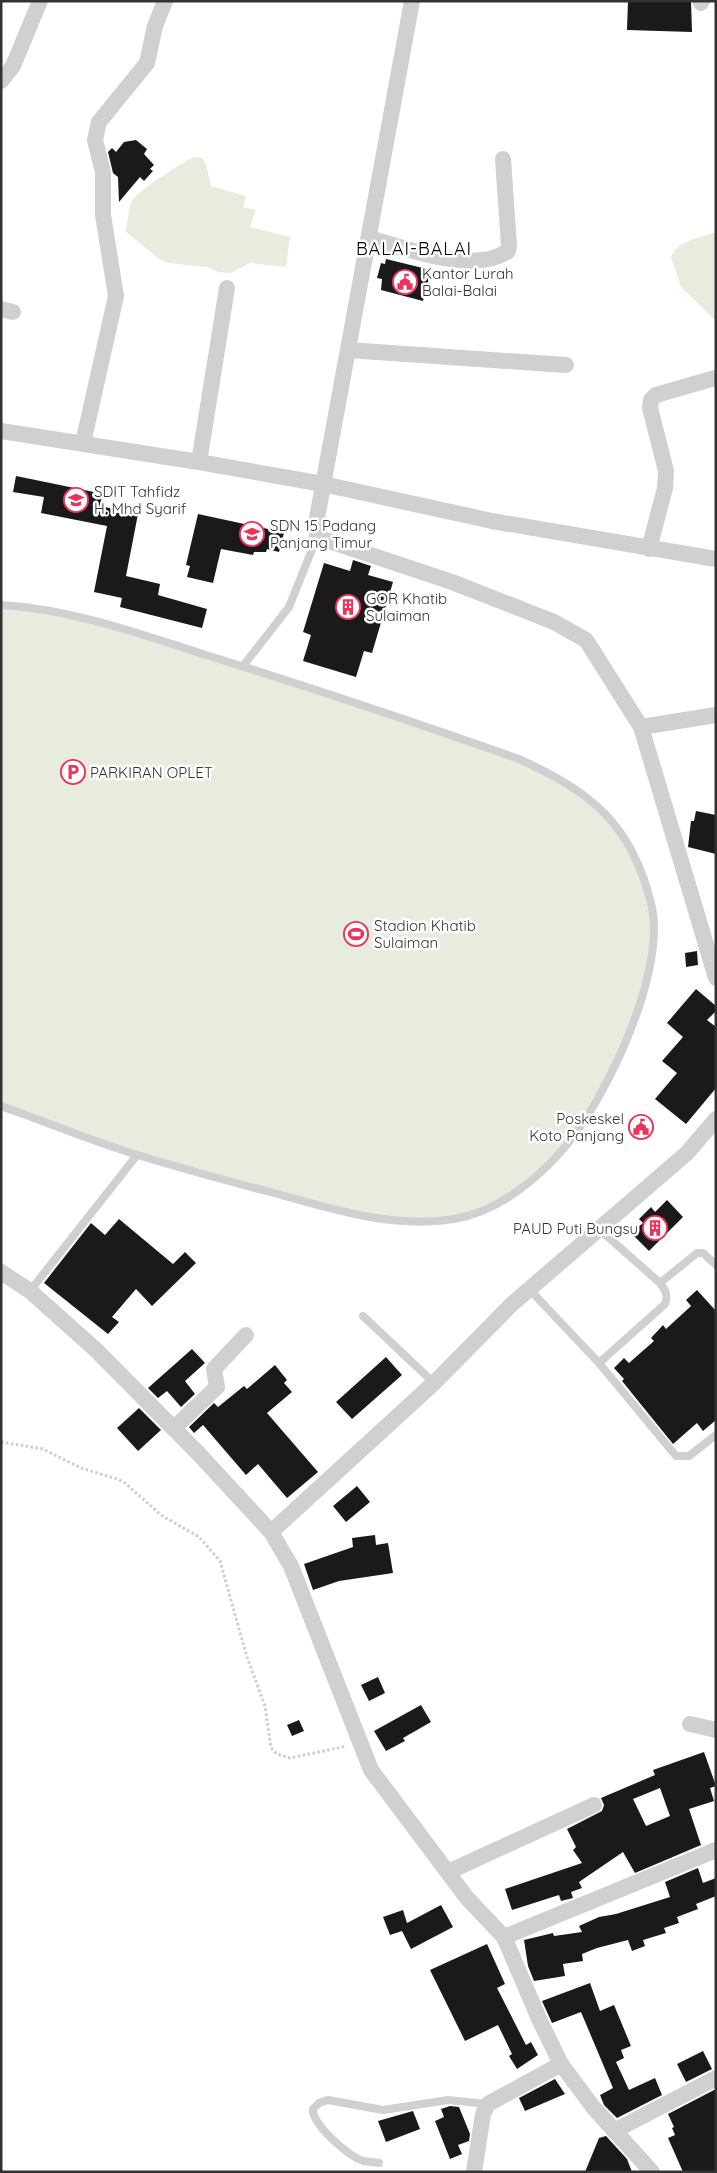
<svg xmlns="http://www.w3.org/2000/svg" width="717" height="2173" viewBox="0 0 717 2173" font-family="Quicksand,sans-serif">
<rect width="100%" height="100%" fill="#fff"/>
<path fill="#e8ecde" d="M 193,157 L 202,158 L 206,164 L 211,186 L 246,196 L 243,207 L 256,210 L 250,227 L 290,237 L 286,267 L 250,263 L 231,273 L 218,272 L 208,267 L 168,263 L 159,259 L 125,231 C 129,222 128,207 132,201 C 139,190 180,164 193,157 Z
M 716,232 L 716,321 L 681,287 L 671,257 C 678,240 700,238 716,232 Z
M 1,607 L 34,609 L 114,629 L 370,709 L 518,761 L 558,781 L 605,815 L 632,853 L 650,905 L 651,941 L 644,978 L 627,1034 L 605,1078 L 574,1130 L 562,1146 L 524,1184 L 475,1212 L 456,1217 L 406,1219 L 348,1211 L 138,1153 L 1,1103 Z"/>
<path fill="#1a1a1a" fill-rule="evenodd" d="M 628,1 L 691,1 L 692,32 L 627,30 Z
M 136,140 L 147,149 L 144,154 L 154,165 L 150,169 L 153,171 L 144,181 L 140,177 L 119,202 L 118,177 L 113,173 L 108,152 L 112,148 L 116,152 L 124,142 Z
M 386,259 L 431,270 L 423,301 L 381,290 L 382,279 L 377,278 L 381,263 L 385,264 Z
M 16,476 L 94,492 L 94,495 L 102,496 L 100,506 L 138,514 L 126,576 L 160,584 L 158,595 L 207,609 L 202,628 L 120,607 L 122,598 L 94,592 L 107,526 L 41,513 L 44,497 L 13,492 Z
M 198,514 L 268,529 L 270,526 L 285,529 L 279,552 L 267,549 L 266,552 L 254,552 L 253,555 L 221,549 L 213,583 L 187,577 L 190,566 L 186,565 Z
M 353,560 L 371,566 L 368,575 L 393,582 L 372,653 L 364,651 L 356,677 L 303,661 L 311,635 L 303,632 L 324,563 L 350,571 Z
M 696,811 L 716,815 L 716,854 L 688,847 L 691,821 L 694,821 Z
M 697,951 L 698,965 L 686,967 L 685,953 Z
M 696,989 L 716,1006 L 716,1011 L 707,1020 L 716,1027 L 716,1088 L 686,1124 L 655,1099 L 677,1073 L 662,1061 L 683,1037 L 667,1023 Z
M 667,1200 L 683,1217 L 649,1251 L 631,1233 L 643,1223 L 639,1219 L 651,1207 L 655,1212 Z
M 119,1219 L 173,1264 L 185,1252 L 196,1263 L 152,1306 L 136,1289 L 112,1317 L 119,1322 L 108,1334 L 44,1283 L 91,1223 L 105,1235 Z
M 697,1290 L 716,1311 L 716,1420 L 703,1431 L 697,1423 L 673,1444 L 622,1381 L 624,1379 L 614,1368 L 624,1358 L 629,1363 L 654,1341 L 651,1338 L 663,1325 L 666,1329 L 691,1306 L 686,1300 Z
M 192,1349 L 205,1363 L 185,1381 L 195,1394 L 181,1407 L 167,1391 L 158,1398 L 148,1388 Z
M 386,1357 L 402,1375 L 352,1419 L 336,1402 Z
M 275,1365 L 287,1380 L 284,1383 L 292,1392 L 267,1413 L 318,1472 L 287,1498 L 258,1464 L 246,1475 L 203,1425 L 194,1433 L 189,1427 L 214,1403 L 218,1407 L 244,1386 L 247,1389 Z
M 139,1408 L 161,1430 L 138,1451 L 117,1428 Z
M 357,1486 L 370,1502 L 346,1522 L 333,1506 Z
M 375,1535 L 376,1545 L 388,1543 L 393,1573 L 339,1581 L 313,1590 L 304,1564 L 353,1547 L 352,1538 Z
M 378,1677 L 385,1693 L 369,1701 L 361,1685 Z
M 421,1705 L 431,1722 L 403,1738 L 405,1741 L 386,1751 L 374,1731 Z
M 299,1720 L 304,1731 L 292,1736 L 287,1725 Z
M 704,1752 L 716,1786 L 710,1788 L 714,1801 L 689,1809 L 701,1845 L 635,1873 L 623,1852 L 579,1882 L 582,1888 L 571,1892 L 573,1898 L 561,1901 L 559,1895 L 512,1910 L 505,1889 L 582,1863 L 573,1850 L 576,1847 L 567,1829 L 602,1811 L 604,1805 L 601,1798 L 655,1775 L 653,1770 ZM 660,1788 L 670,1816 L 646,1826 L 633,1799 Z
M 698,1868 L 703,1883 L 716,1878 L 716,1896 L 696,1904 L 698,1909 L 677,1917 L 679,1923 L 664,1928 L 666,1933 L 643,1940 L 645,1946 L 632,1951 L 628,1940 L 597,1948 L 582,1954 L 583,1961 L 563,1964 L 565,1976 L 534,1981 L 528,1966 L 524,1940 L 553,1933 L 554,1936 L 582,1932 L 579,1926 L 599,1917 L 616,1914 L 670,1897 L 665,1882 Z
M 441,1905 L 453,1927 L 411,1949 L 402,1931 L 390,1935 L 383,1917 L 403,1910 L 407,1923 Z
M 487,1944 L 505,1984 L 497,1988 L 526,2045 L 531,2042 L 538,2055 L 517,2069 L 509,2056 L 512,2054 L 498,2025 L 465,2041 L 430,1970 Z
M 590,1983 L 600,2011 L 614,2005 L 631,2046 L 621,2050 L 624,2058 L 616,2062 L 629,2090 L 655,2078 L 662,2095 L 617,2118 L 604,2105 L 600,2095 L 613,2088 L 581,2012 L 552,2023 L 542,2001 Z
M 703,2051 L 712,2069 L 686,2082 L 677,2064 Z
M 555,2079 L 565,2094 L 525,2111 L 519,2098 Z
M 716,2089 L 716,2172 L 683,2172 L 668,2138 L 675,2135 L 672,2128 L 674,2127 L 668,2114 Z
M 450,2106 L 459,2107 L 470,2134 L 469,2141 L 458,2145 L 462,2154 L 450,2159 L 435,2121 L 444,2117 L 441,2109 Z
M 413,2111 L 420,2129 L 386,2142 L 378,2121 Z
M 606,2136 L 627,2159 L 632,2172 L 585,2172 L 599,2138 Z"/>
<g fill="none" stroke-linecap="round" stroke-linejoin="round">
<path stroke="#cdcdcd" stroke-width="3" stroke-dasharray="2.5 2.5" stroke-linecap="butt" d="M 1,1442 L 43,1449 L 81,1468 L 117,1479 L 125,1483 L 161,1515 L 199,1537 L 220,1561 L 247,1657 L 265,1706 L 271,1748 L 277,1754 L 290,1758 L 347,1746"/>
<path stroke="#d0d0d0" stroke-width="8" d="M 1,605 C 71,609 137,633 203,654 C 309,687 414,722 519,759 C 591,792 631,823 651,903 C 668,969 607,1097 565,1147 C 537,1180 497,1212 454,1219 C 393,1229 332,1209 274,1193 C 228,1181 183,1169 138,1155 C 92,1141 47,1122 1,1106
M 243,666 L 289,607 L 317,537
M 599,1229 L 660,1283 C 666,1291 668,1295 665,1304 L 599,1363
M 660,1283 L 697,1253 L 703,1253 L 716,1265
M 530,1290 L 599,1363 L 676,1456 L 689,1456 L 716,1435
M 30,1291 L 137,1155
M 363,1316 L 434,1383
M 379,2163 C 374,2162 368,2162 363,2161 C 349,2156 312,2125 313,2109 L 319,2103 L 328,2100 L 383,2110 L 448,2100 L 488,2104"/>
<path stroke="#d0d0d0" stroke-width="16" d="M 412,1 L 317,518 L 317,537 L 452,582 L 554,622 L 586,640 L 641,727 L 716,978
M 701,3 L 702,1
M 1,81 L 13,66 L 40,1
M 369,238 C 404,248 476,275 508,251 L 509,246 L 503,159
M 1,309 L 13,312
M 348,350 L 566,365
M 1,431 L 199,462 L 323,484 L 492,521 L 716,559
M 83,443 L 116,296 L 103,215 L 103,172 L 95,140 L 99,122 L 147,63 L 155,26 L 165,1
M 199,462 L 227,288
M 649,549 L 665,488 L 666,471 L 650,408 L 651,400 L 656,395 L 715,378
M 641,727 L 716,715
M 1,1272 L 30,1291 L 96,1350 L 198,1453 L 271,1532 L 291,1566 L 371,1770 L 467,1898 L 504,1937 L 540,2021 L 561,2064 L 593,2107 L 652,2172
M 174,1428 L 217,1387 L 214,1369 L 246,1335
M 271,1532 L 434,1383 L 511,1305 L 687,1153 L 716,1119
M 690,1724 L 716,1730
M 448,1872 L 594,1805
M 504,1937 L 716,1850
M 614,2131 L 716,2078
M 474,2172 L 483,2114 L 488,2104 L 561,2064"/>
</g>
<defs>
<symbol id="civic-ring" viewBox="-11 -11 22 22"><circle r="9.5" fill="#fff" stroke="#ec335b" stroke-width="1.5"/><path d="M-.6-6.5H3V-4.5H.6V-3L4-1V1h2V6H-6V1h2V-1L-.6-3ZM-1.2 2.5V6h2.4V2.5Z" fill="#ec335b"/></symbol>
<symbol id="school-ring" viewBox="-11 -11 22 22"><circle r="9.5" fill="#fff" stroke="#ec335b" stroke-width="1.5"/><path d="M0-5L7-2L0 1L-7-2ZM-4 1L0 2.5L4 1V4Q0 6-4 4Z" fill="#ec335b"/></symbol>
<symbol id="building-ring" viewBox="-11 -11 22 22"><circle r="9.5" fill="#fff" stroke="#ec335b" stroke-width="1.5"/><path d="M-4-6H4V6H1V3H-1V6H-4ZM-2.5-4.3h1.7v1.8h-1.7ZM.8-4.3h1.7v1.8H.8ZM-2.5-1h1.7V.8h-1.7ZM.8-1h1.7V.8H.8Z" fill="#ec335b"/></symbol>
<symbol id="parking-ring" viewBox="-11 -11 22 22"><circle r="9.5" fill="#fff" stroke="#ec335b" stroke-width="1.5"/><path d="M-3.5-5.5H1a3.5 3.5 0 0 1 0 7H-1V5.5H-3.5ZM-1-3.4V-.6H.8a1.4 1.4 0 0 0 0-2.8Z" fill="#ec335b"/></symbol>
<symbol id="stadium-ring" viewBox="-11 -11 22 22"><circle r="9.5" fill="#fff" stroke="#ec335b" stroke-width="1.5"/><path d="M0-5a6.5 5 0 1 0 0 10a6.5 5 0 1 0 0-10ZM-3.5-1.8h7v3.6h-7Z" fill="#ec335b"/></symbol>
</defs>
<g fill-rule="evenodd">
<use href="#civic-ring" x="391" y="268" width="28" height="28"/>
<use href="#school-ring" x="62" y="486" width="28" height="28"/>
<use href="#school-ring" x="238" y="520" width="28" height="28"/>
<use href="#building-ring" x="334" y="593" width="28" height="28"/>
<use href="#parking-ring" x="59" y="758" width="28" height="28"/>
<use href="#stadium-ring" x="342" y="920" width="28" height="28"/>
<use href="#civic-ring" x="627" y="1113" width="28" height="28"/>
<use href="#building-ring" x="641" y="1214" width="28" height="28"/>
</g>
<g text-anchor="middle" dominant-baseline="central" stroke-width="5" stroke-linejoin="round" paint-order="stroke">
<g font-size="15" fill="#333" stroke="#fff" text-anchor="start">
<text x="422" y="273">Kantor Lurah<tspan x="422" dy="17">Balai-Balai</tspan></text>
<text x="94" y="491">SDIT Tahfidz<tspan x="94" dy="17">H. Mhd Syarif</tspan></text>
<text x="270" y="525">SDN 15 Padang<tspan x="270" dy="17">Panjang Timur</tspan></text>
<text x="366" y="598">GOR Khatib<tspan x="366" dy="17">Sulaiman</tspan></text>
<text x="90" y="772">PARKIRAN OPLET</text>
<text x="374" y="925">Stadion Khatib<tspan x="374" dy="17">Sulaiman</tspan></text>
<text x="624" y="1118" text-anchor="end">Poskeskel<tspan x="624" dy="17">Koto Panjang</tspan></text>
<text x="638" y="1228" text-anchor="end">PAUD Puti Bungsu</text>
</g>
<g font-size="18" letter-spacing="1" fill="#000" stroke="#fff">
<text x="414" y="248">BALAI-BALAI</text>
</g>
</g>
<rect width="717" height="2173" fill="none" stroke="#333333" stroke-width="5"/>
</svg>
